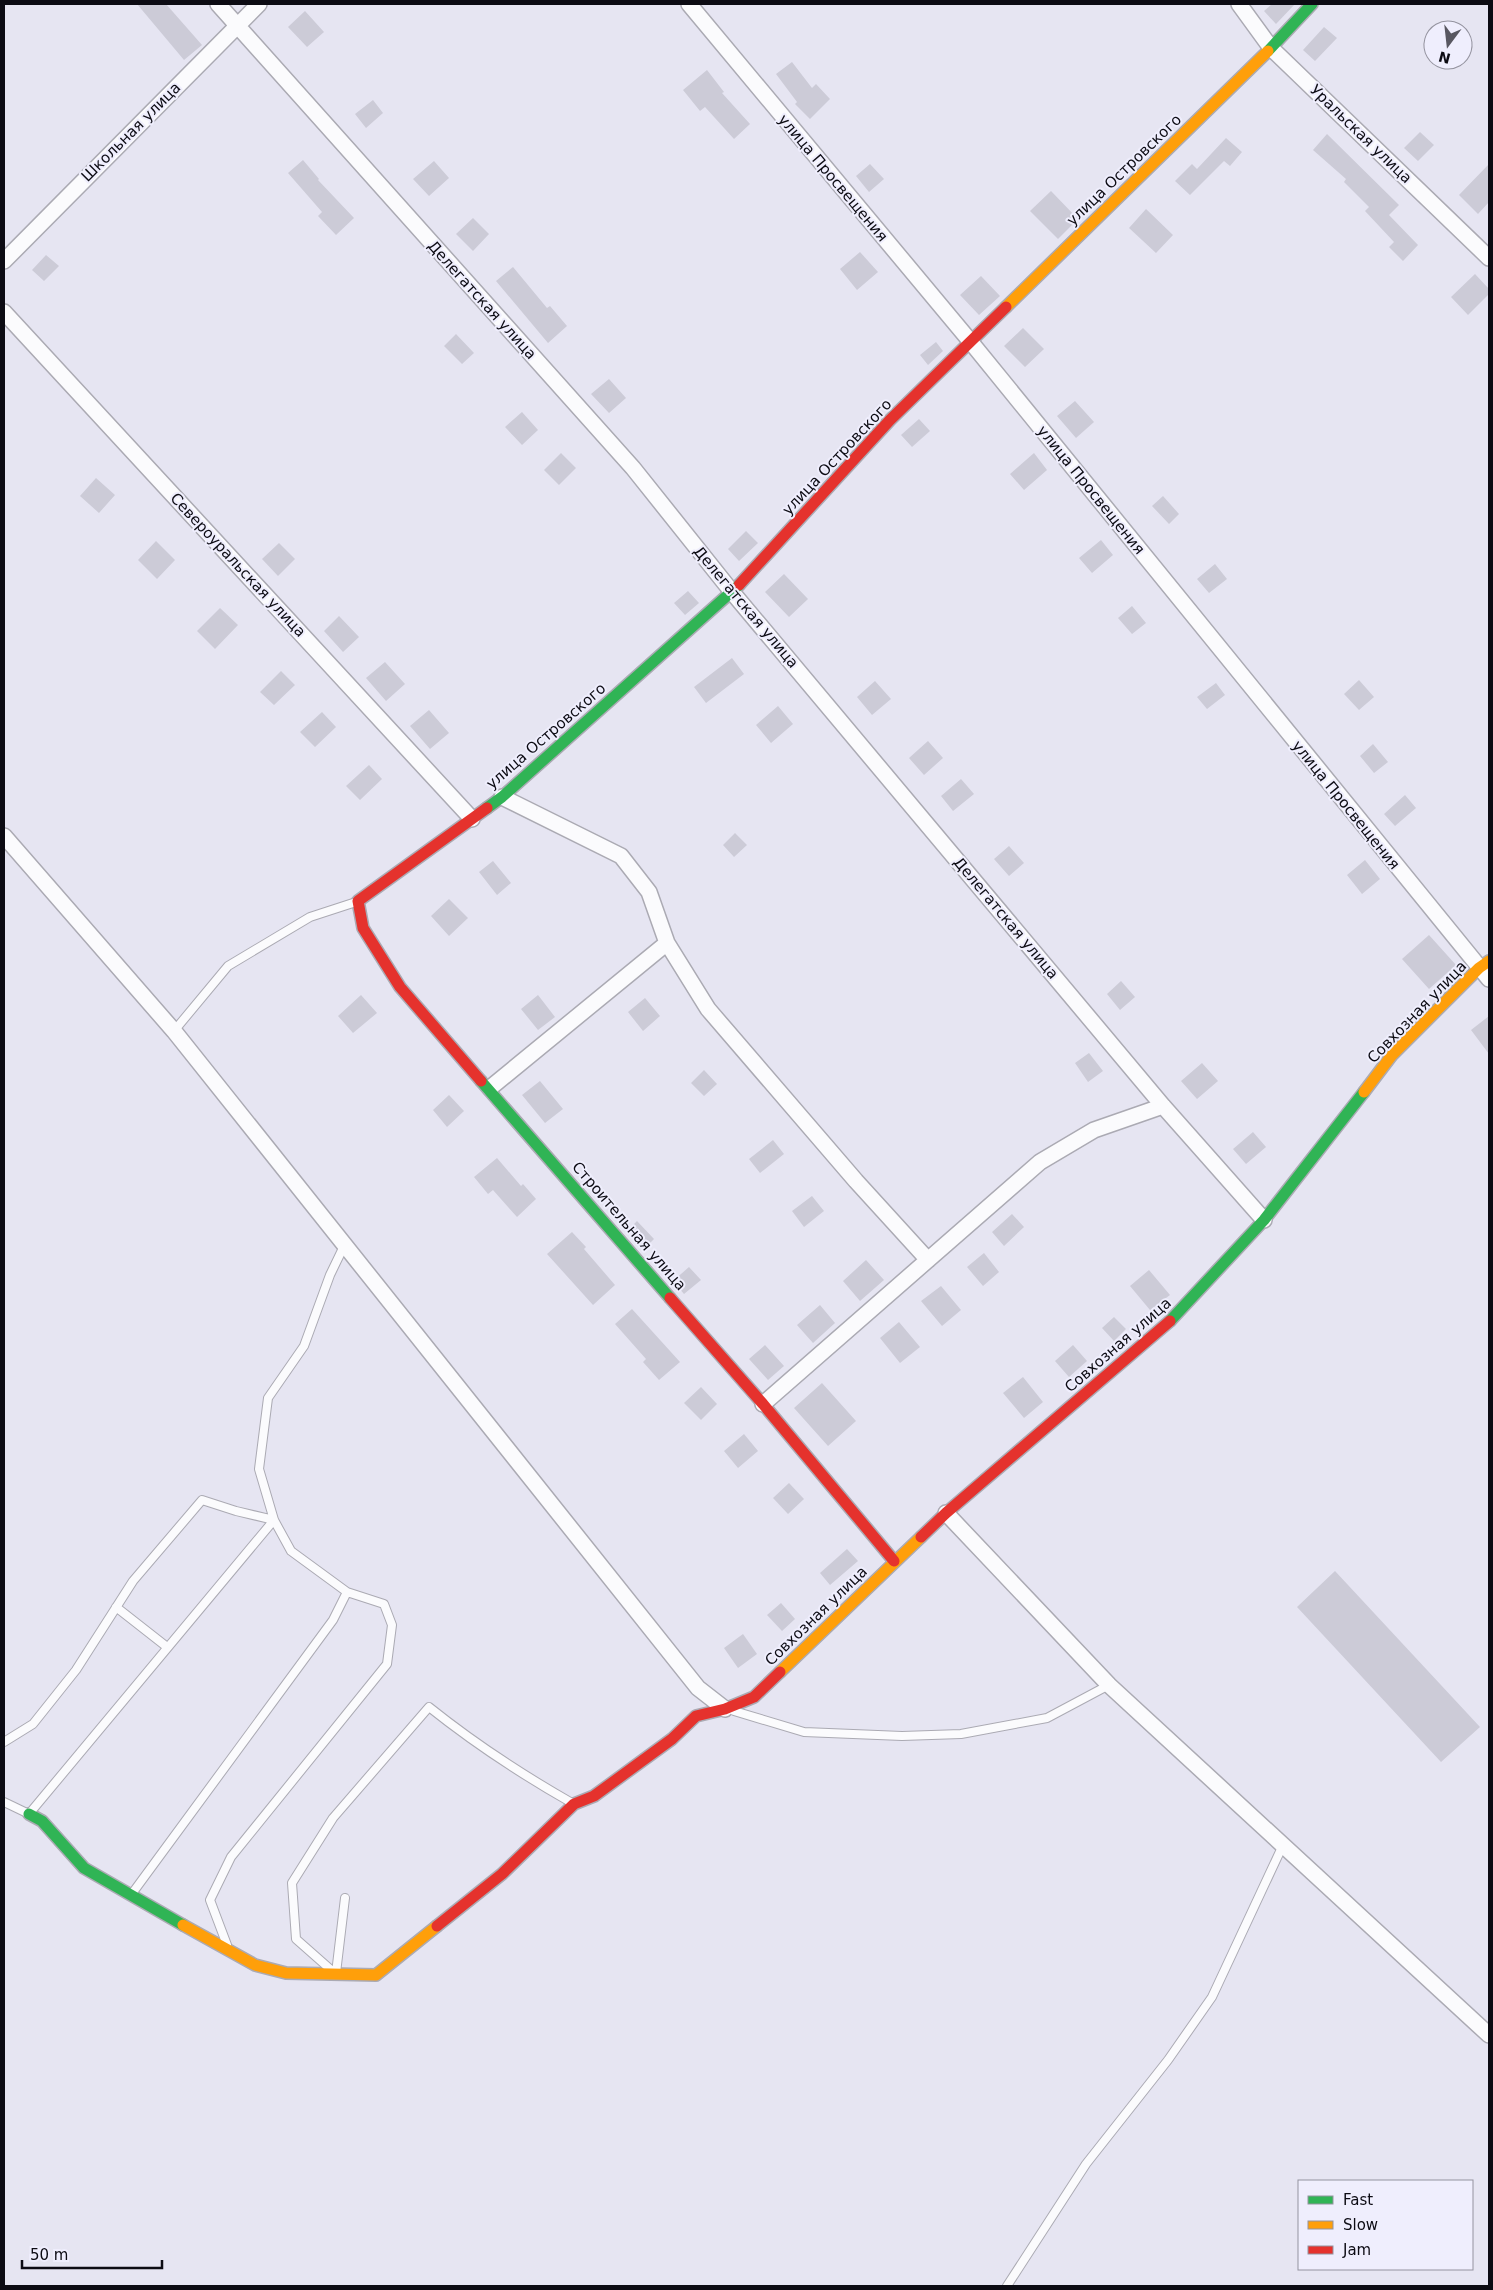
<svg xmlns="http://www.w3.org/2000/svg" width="1493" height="2290" viewBox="0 0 1493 2290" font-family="'DejaVu Sans',sans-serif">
<rect width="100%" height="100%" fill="#e6e5f2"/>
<path fill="#cccbd7" d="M 137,4 L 166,4 L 202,45 L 184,60 Z
M 1272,4 L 1295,4 L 1276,24 L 1264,11 Z
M 305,11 L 324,32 L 307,47 L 288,27 Z
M 1324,27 L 1337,38 L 1315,61 L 1303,50 Z
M 792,62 L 812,88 L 816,84 L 830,99 L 810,119 L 795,104 L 797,102 L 776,74 Z
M 707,70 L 724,92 L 722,93 L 750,124 L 734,139 L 705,107 L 700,111 L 683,90 Z
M 373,100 L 383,113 L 366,128 L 355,114 Z
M 1420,132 L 1434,145 L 1418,161 L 1404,148 Z
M 1327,134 L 1399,205 L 1389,215 L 1418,245 L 1403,261 L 1389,247 L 1394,242 L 1365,211 L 1369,207 L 1344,182 L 1346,179 L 1313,150 Z
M 1226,138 L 1242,152 L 1230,166 L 1224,161 L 1190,195 L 1175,181 L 1192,164 L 1197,169 Z
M 303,160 L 319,179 L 318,180 L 354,218 L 336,235 L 318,216 L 322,212 L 288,173 Z
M 434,161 L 449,178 L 429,196 L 413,179 Z
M 870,164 L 884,179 L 869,192 L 856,176 Z
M 1489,164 L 1489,202 L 1478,214 L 1459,195 Z
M 1051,191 L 1078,219 L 1058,239 L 1030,211 Z
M 1146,209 L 1173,235 L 1156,253 L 1129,228 Z
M 473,218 L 489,234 L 473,251 L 456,234 Z
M 860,252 L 878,272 L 857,290 L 840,269 Z
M 46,255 L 59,266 L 44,281 L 32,270 Z
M 513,267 L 547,308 L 550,306 L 567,326 L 548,343 L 496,281 Z
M 1475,274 L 1489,289 L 1489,294 L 1468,315 L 1451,297 Z
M 981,276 L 1000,296 L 979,315 L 960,295 Z
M 1023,328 L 1044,349 L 1025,367 L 1004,346 Z
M 456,334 L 474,353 L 462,364 L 444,346 Z
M 936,342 L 943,351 L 928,365 L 920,355 Z
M 609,379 L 626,398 L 609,413 L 591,394 Z
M 1075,401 L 1094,422 L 1076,438 L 1057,416 Z
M 522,412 L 538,430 L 522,445 L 505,427 Z
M 919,419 L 930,431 L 912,447 L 901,435 Z
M 561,453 L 576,468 L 559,485 L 544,470 Z
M 1034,453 L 1047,470 L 1024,490 L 1010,474 Z
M 96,478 L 115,495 L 99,513 L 80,496 Z
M 1163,496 L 1179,514 L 1169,524 L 1152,506 Z
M 746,531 L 758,543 L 739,561 L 728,549 Z
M 1101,540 L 1113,555 L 1092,573 L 1079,558 Z
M 156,541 L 175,560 L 157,579 L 138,560 Z
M 279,543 L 295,559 L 278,576 L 262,559 Z
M 1215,564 L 1227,579 L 1209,593 L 1197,579 Z
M 784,574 L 808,599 L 789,617 L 765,592 Z
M 688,591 L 699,603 L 685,615 L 674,603 Z
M 1132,606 L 1146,623 L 1132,634 L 1118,618 Z
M 220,608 L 238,625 L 215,649 L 197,631 Z
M 339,616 L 359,637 L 343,652 L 324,631 Z
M 732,658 L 744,674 L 706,703 L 694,687 Z
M 385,662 L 405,684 L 386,701 L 366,678 Z
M 281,671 L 295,685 L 274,705 L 260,692 Z
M 1359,680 L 1374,697 L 1359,710 L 1344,694 Z
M 875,681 L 891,699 L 872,715 L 857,697 Z
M 1216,683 L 1225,695 L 1207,709 L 1197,697 Z
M 778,706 L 793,724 L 771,743 L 756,725 Z
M 429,710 L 449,733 L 430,749 L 410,726 Z
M 322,712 L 336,727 L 315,747 L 300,732 Z
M 928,741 L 943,758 L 924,775 L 909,758 Z
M 1373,744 L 1388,762 L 1374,773 L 1360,756 Z
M 369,765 L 382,779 L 360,800 L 346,786 Z
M 961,779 L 974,794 L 953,811 L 941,796 Z
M 1405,795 L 1416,808 L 1395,826 L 1384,814 Z
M 735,833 L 747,845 L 734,857 L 723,845 Z
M 1009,846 L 1024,863 L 1009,876 L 994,859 Z
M 1365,860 L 1380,879 L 1362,894 L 1347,875 Z
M 493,861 L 511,883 L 497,895 L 479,872 Z
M 449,899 L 468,918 L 449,936 L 431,916 Z
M 1429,935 L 1456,965 L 1429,989 L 1402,959 Z
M 1121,981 L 1135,997 L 1120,1010 L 1107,994 Z
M 361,995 L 377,1013 L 353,1033 L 338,1016 Z
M 538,995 L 555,1017 L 538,1030 L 521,1009 Z
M 645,998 L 660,1016 L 643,1031 L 628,1012 Z
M 1489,1016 L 1489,1054 L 1471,1030 Z
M 1089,1053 L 1103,1071 L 1088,1082 L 1075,1063 Z
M 1202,1063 L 1218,1081 L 1197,1099 L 1181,1081 Z
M 704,1070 L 717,1084 L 704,1096 L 691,1083 Z
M 540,1081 L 563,1109 L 545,1123 L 522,1095 Z
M 449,1095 L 464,1111 L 447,1127 L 433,1110 Z
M 1253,1132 L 1266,1147 L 1246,1164 L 1233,1149 Z
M 773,1140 L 784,1154 L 760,1173 L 749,1159 Z
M 497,1158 L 521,1186 L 523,1184 L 536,1199 L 517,1217 L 493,1190 L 488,1194 L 474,1177 Z
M 812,1196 L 824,1211 L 804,1227 L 792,1211 Z
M 1012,1214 L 1024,1227 L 1004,1246 L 992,1232 Z
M 637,1221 L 654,1239 L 644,1249 L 628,1230 Z
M 572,1232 L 586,1247 L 584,1249 L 615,1285 L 593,1305 L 547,1254 Z
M 984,1253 L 999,1272 L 983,1286 L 967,1267 Z
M 866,1260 L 884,1280 L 860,1301 L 843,1281 Z
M 689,1267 L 701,1280 L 684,1294 L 673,1281 Z
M 1149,1270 L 1170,1295 L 1150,1310 L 1130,1286 Z
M 941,1286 L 961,1310 L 942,1326 L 921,1301 Z
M 820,1305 L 835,1323 L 813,1343 L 797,1325 Z
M 632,1309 L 680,1362 L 659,1380 L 643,1362 L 646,1359 L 615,1324 Z
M 1114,1317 L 1126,1329 L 1114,1341 L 1102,1328 Z
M 899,1322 L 920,1347 L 900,1363 L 880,1338 Z
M 765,1345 L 784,1366 L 768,1380 L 749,1359 Z
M 1073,1345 L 1087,1361 L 1069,1377 L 1055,1361 Z
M 1023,1377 L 1043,1402 L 1024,1418 L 1003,1393 Z
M 822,1383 L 856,1421 L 828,1446 L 794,1408 Z
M 701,1387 L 717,1404 L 701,1420 L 684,1403 Z
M 744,1434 L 758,1451 L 738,1468 L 724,1451 Z
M 789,1483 L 804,1499 L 788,1514 L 773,1498 Z
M 847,1549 L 858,1561 L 830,1585 L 820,1573 Z
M 1335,1571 L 1480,1727 L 1441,1762 L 1297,1607 Z
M 781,1603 L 795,1619 L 782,1631 L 767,1615 Z
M 743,1634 L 757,1654 L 738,1668 L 724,1648 Z"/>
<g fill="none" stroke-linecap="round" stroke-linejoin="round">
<defs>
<path id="lane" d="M 174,1031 L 228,966 L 310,917 L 356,902
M 116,1607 L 167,1647
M 734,1711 L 804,1732 L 902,1736 L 961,1734 L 1047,1718 L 1109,1685
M 4,1742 L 33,1724 L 76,1670 L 133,1581 L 202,1500 L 236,1511 L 274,1520 L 29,1814 L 4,1802
M 131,1895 L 333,1620 L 347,1592
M 227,1945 L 210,1900 L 231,1857 L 387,1664 L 392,1625 L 384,1604 L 347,1592 L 291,1551 L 274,1520 L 259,1469 L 268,1398 L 304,1346 L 330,1275 L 344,1246
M 330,1969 L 296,1939 L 292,1883 L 333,1818 L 429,1707 C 474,1743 521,1774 572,1803
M 336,1973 L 345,1898
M 1007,2286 L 1086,2164 L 1168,2060 L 1212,1997 L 1283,1845"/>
<path id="street" d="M 218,4 L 633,468 L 732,592 L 1163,1106 L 1264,1220
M 689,4 L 970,341 L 1489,979
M 1239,4 L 1271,48 L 1489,258
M 4,261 L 259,4
M 4,312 L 472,819
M 502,797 L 621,856 L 649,892 L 667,943 L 708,1009 L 856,1181 L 928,1260
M 4,836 L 174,1031 L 698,1688 L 725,1709
M 490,1088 L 667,943
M 763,1404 L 1040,1162 L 1094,1130 L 1163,1106
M 946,1513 L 1109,1685 L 1489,2035"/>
<path id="fast" d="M 1268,51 L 1312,4
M 487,808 L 502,797 L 739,585
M 481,1081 L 670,1298
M 1170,1321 L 1264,1220 L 1364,1092
M 29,1814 L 42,1821 L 84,1868 L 183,1925"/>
<path id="slow" d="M 1006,307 L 1268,51
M 1364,1092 L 1392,1055 L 1479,968 L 1489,961
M 780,1672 L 921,1537
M 183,1925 L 255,1965 L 286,1973 L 376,1975 L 437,1926"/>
<path id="jam" d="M 739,585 L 890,420 L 1006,307
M 481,1081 L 400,987 L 363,928 L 358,901 L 487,808
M 670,1298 L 763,1404 L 894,1561
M 921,1537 L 946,1513 L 1170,1321
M 437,1926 L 502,1874 L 574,1804 L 594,1796 L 672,1739 L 696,1716 L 725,1709 L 754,1697 L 780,1672"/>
</defs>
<use href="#lane" stroke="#abaab3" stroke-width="10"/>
<use href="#street" stroke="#abaab3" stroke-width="18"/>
<use href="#fast" stroke="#abaab3" stroke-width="14"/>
<use href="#slow" stroke="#abaab3" stroke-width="14"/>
<use href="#jam" stroke="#abaab3" stroke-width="14"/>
<use href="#lane" stroke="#fbfbfd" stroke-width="8"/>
<use href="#street" stroke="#fbfbfd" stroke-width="15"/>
<use href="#fast" stroke="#30b455" stroke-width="11"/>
<use href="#slow" stroke="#ff9f0a" stroke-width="11"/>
<use href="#jam" stroke="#e5322d" stroke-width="11"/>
</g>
<g text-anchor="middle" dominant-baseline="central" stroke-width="4" stroke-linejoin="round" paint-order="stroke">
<g font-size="15" fill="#0c0b13" stroke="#efeefd">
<text transform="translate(131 132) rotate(-45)">Школьная улица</text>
<text transform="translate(1361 134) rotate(44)">Уральская улица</text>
<text transform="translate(1124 170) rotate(-44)">улица Островского</text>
<text transform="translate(833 178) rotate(50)">улица Просвещения</text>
<text transform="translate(482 300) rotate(48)">Делегатская улица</text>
<text transform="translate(837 457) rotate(-47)">улица Островского</text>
<text transform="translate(1091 490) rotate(51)">улица Просвещения</text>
<text transform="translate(238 565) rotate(47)">Североуральская улица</text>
<text transform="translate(746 607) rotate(50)">Делегатская улица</text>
<text transform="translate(546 736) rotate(-41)">улица Островского</text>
<text transform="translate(1346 805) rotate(51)">улица Просвещения</text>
<text transform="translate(1006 918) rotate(50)">Делегатская улица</text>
<text transform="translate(1417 1012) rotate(-46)">Совхозная улица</text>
<text transform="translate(629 1226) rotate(49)">Строительная улица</text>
<text transform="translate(1118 1345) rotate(-41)">Совхозная улица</text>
<text transform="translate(816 1616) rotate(-44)">Совхозная улица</text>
</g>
</g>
<rect width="1493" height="2290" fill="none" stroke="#0c0b13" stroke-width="10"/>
<rect x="1298" y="2180" width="175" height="90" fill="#efeefd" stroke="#94939f"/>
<rect x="1308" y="2196" width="25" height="8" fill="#30b455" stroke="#94939f"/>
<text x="1343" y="2205" font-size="15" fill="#0c0b13">Fast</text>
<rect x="1308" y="2221" width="25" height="8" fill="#ff9f0a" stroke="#94939f"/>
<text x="1343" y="2230" font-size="15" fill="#0c0b13">Slow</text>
<rect x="1308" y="2246" width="25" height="8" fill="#e5322d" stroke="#94939f"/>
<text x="1343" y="2255" font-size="15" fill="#0c0b13">Jam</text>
<g transform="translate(1448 45) rotate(195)"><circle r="24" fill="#efeefd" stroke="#94939f"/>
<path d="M0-4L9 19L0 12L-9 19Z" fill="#585761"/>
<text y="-8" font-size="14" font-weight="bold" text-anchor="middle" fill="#0c0b13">N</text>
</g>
<path d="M22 2260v8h140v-8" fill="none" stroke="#0c0b13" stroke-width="2.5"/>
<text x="30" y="2260" font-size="15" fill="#0c0b13" stroke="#efeefd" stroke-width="4" paint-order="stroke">50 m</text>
</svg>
